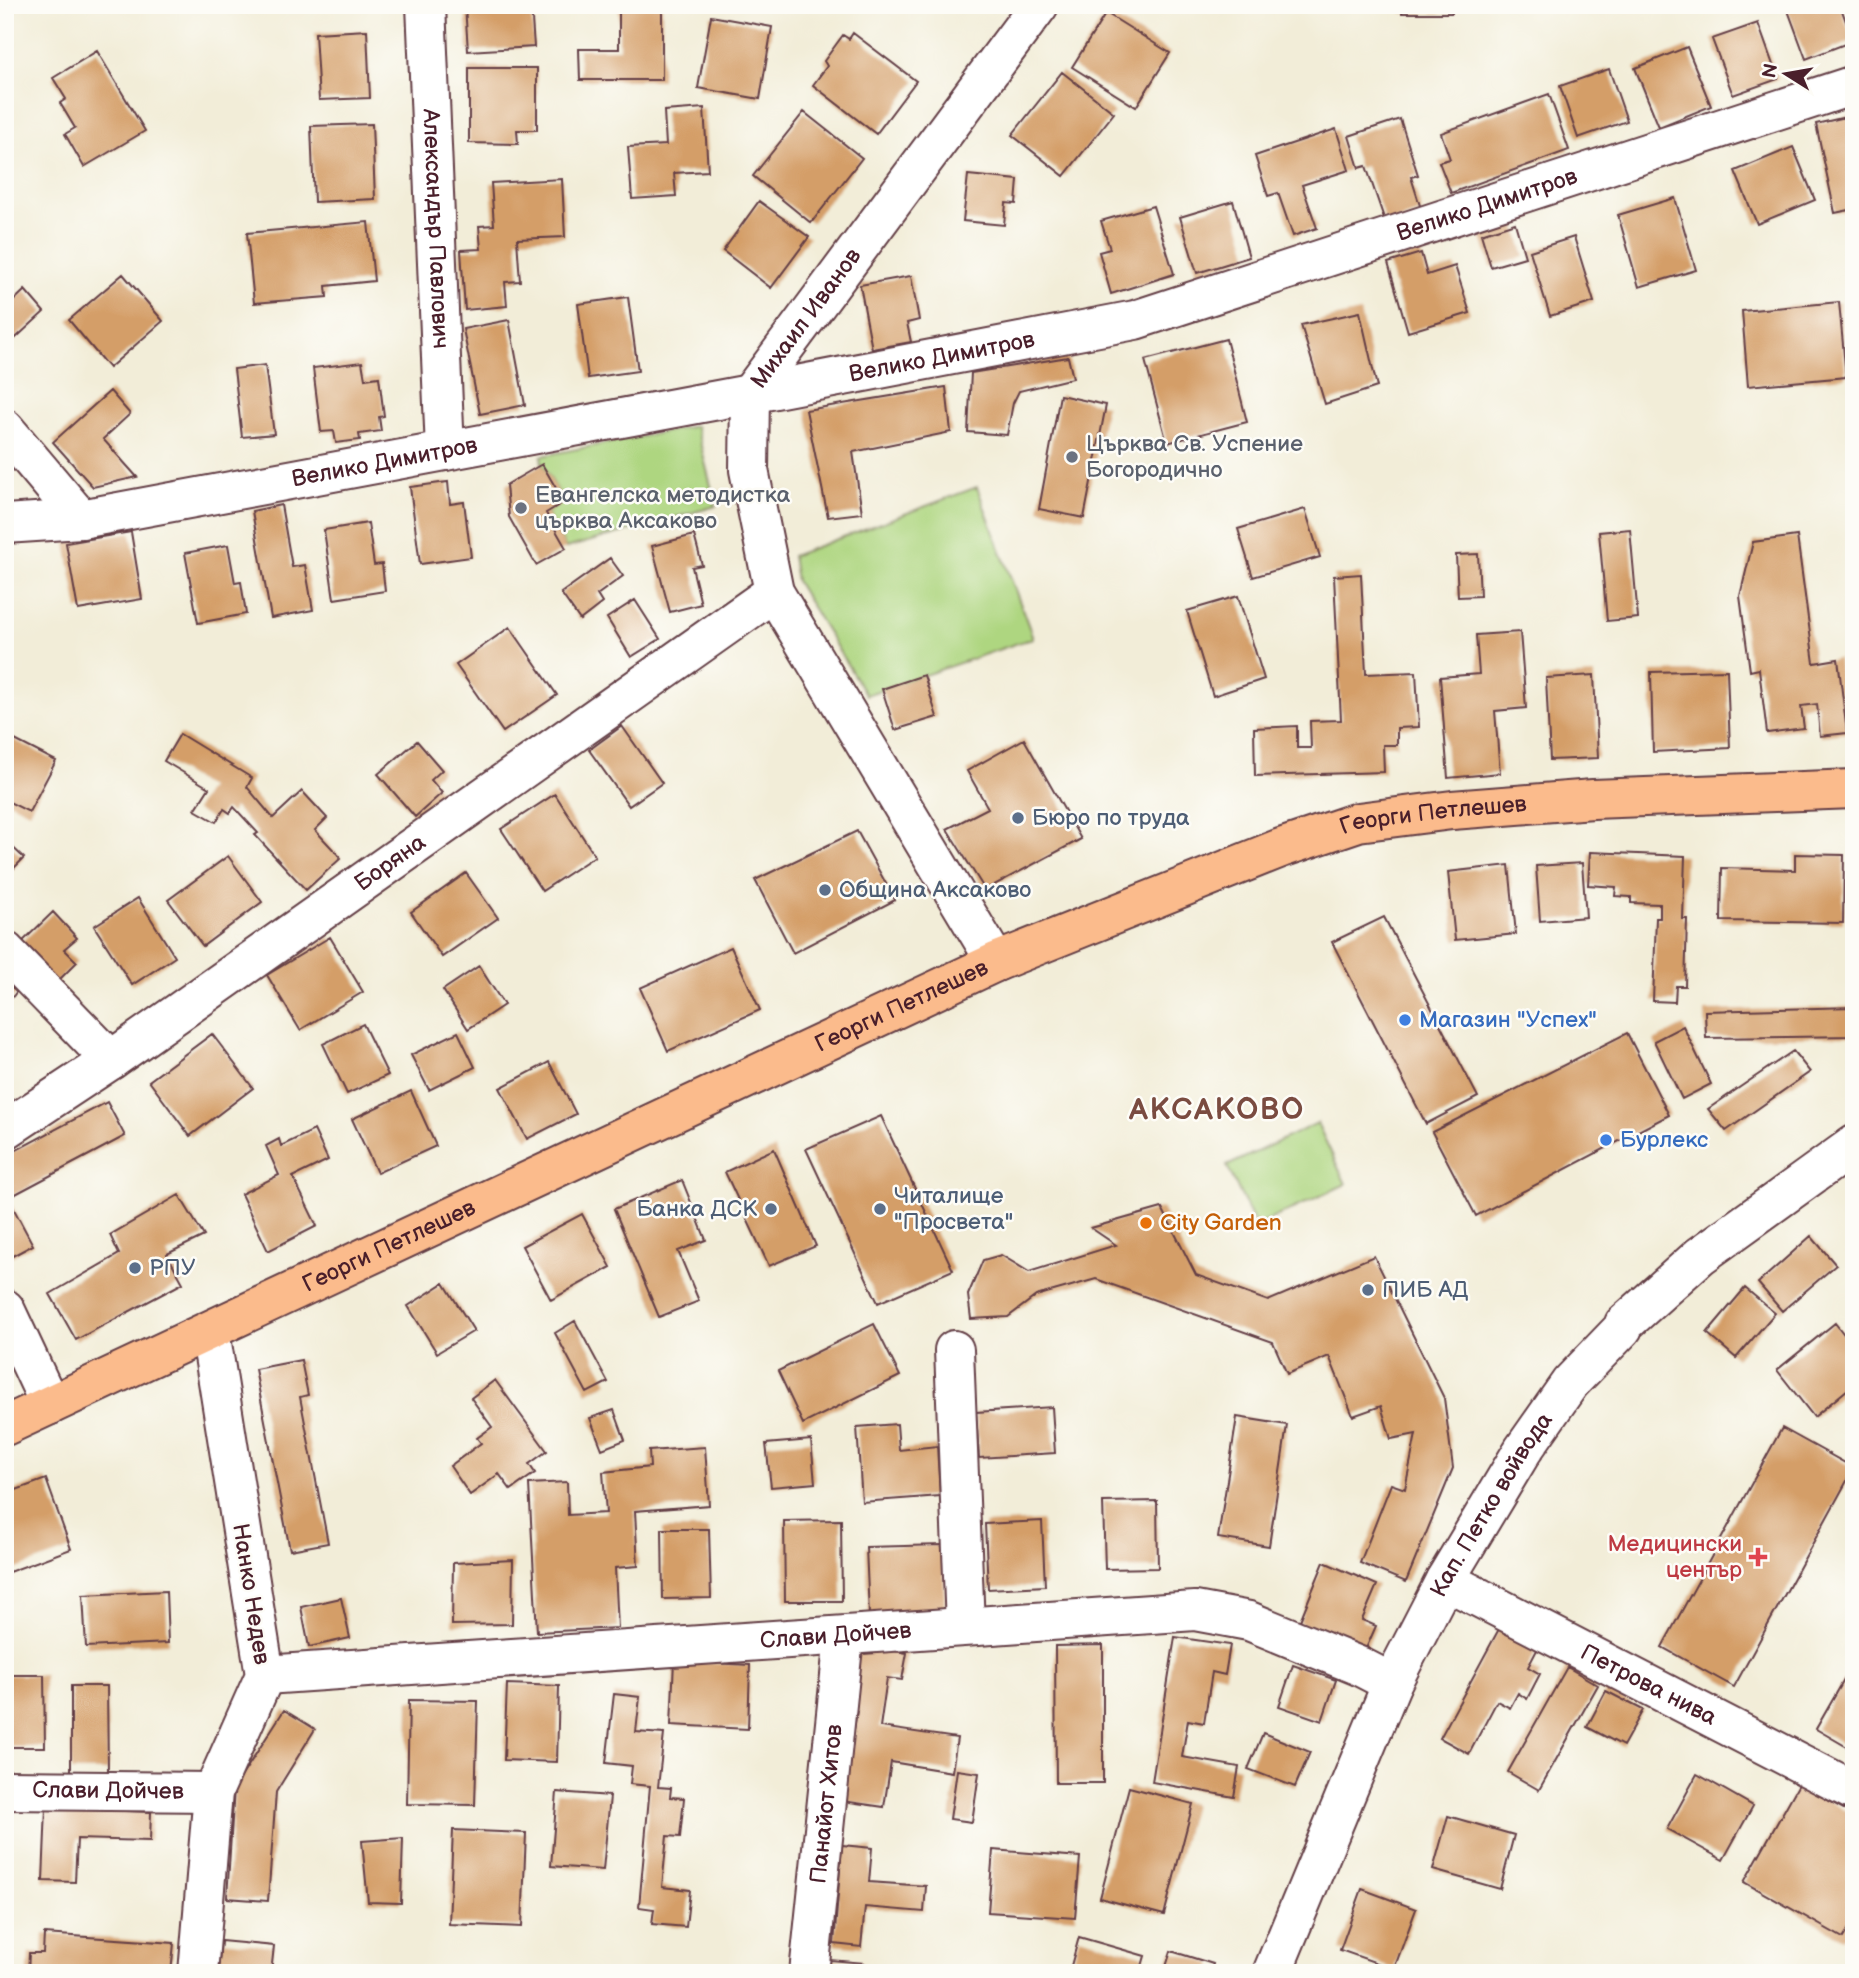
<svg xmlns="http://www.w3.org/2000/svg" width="1859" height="1978" viewBox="0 0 1859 1978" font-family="'Balsamiq Sans',sans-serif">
<rect width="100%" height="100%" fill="#fdfcf7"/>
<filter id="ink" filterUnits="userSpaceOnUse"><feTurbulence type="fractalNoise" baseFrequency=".0143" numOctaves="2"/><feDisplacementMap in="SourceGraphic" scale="14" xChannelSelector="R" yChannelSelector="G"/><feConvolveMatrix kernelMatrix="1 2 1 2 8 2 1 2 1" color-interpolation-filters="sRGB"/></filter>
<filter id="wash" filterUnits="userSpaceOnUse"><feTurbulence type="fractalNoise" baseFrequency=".00686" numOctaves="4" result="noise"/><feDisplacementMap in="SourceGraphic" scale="28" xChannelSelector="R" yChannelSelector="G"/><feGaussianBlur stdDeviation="1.57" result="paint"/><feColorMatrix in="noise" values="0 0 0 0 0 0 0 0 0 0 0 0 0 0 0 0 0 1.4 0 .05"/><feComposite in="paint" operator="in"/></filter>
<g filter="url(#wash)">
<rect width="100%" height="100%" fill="#f2edd8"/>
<path fill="#aed680" stroke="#7c7a56" stroke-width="2" d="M 696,426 L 716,506 L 566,548 L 546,513 L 564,502 L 542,464 L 541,456 Z
M 977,487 L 1033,638 L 866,695 L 796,581 L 792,556 Z
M 1317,1123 L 1346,1184 L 1256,1226 L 1227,1166 Z"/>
<g id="blocks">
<path fill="#d49e68" d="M 465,5 L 531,5 L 534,47 L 468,51 Z
M 619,5 L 662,5 L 662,80 L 580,80 L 579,49 L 619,49 Z
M 1402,5 L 1452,5 L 1452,13 L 1402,13 Z
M 1786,5 L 1840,5 L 1853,41 L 1806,59 Z
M 1106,13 L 1170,53 L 1136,107 L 1072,67 Z
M 711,16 L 772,27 L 760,99 L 698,88 Z
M 1758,23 L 1778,79 L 1733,95 L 1712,39 Z
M 367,30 L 370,98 L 319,100 L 315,33 Z
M 853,33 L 916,81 L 876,134 L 813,85 L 827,66 L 824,61 L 843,35 L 849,39 Z
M 1687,47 L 1711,106 L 1659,127 L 1635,68 Z
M 97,51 L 145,131 L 84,167 L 65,134 L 75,128 L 60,103 L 66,99 L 53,78 Z
M 469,68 L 537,68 L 537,130 L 517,130 L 518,144 L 469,143 Z
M 1609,69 L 1627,121 L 1578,138 L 1560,86 Z
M 1062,72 L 1114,113 L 1064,176 L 1012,135 Z
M 1549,94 L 1569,150 L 1451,193 L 1439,162 L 1450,159 L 1441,133 Z
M 704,108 L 708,171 L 674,173 L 676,196 L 632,199 L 628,147 L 666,145 L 664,111 Z
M 804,112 L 862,158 L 811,223 L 753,176 Z
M 1854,115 L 1854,209 L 1835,213 L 1816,124 Z
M 1400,119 L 1418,175 L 1411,177 L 1422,212 L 1386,224 L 1366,166 L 1359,168 L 1349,136 Z
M 372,124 L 375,199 L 314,202 L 311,126 Z
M 1336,129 L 1349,170 L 1302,185 L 1317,228 L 1293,236 L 1278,193 L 1268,196 L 1255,156 Z
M 1793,147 L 1815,200 L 1757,224 L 1735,171 Z
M 968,175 L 1018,180 L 1016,204 L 1006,203 L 1004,225 L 963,221 Z
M 562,179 L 565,237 L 517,239 L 520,281 L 505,282 L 507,306 L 465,310 L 461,250 L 481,249 L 479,226 L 494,225 L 491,183 Z
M 1675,198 L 1696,270 L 1639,287 L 1618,215 Z
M 759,201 L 809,237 L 771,288 L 723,251 Z
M 1233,201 L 1249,257 L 1197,273 L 1180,217 Z
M 1153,206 L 1174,274 L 1111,294 L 1099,252 L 1110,249 L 1101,221 Z
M 368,222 L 374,281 L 326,286 L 327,297 L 254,303 L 247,233 Z
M 1515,223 L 1525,257 L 1491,267 L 1481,234 Z
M 1574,237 L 1594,302 L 1550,316 L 1530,251 Z
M 1421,253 L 1427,275 L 1455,266 L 1470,313 L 1408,332 L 1388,263 Z
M 123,274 L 163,321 L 109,368 L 69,320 Z
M 911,276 L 919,320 L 907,323 L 911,342 L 872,349 L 860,285 Z
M 25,290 L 44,312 L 7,346 L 5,344 L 5,309 Z
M 628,297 L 638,371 L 588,378 L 578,304 Z
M 1839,302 L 1846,377 L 1748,386 L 1742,311 Z
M 1360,312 L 1377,387 L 1325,404 L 1301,325 Z
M 509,320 L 525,405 L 480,414 L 463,329 Z
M 1226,339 L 1247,422 L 1167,443 L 1145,360 Z
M 1068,357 L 1073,378 L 1019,391 L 1013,403 L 1007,435 L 968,432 L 971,373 Z
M 362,362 L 365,379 L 379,377 L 384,416 L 379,417 L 381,431 L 359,434 L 360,440 L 336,443 L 334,431 L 321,432 L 313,368 Z
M 265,365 L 274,434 L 242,437 L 234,369 Z
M 946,387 L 951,432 L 853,452 L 862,513 L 828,517 L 806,410 Z
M 110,391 L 130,414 L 103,439 L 137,477 L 93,487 L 53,442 Z
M 1060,395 L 1106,405 L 1084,518 L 1039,509 Z
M 542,464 L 564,502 L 546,513 L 566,548 L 536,565 L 509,517 L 506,485 Z
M 448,482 L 450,504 L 464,502 L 471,557 L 420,564 L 410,487 Z
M 281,505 L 292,567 L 305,565 L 313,610 L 271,618 L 252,511 Z
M 1305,509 L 1320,557 L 1253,577 L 1238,529 Z
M 368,523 L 374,565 L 382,564 L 385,591 L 334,599 L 324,530 Z
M 1630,529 L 1638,618 L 1607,621 L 1599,532 Z
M 131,532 L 142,599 L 78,610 L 66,543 Z
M 694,535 L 702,565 L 692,567 L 701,604 L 670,612 L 652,546 Z
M 1797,536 L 1814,663 L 1838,659 L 1847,733 L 1820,736 L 1817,704 L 1801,706 L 1804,728 L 1767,733 L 1759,669 L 1750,671 L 1740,596 L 1753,542 Z
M 228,545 L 235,583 L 241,582 L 246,614 L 198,623 L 185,553 Z
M 1478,554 L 1480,596 L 1458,597 L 1456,555 Z
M 610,558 L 623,576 L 597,595 L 602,603 L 580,620 L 561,593 Z
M 1361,574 L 1366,674 L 1416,672 L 1419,727 L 1397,728 L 1397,745 L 1383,745 L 1384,772 L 1255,776 L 1254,728 L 1297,726 L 1297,748 L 1311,748 L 1310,721 L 1341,720 L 1334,576 Z
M 1238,596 L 1264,679 L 1213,696 L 1187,611 Z
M 635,600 L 660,639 L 631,657 L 607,618 Z
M 510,627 L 557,695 L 503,732 L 456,665 Z
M 1520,632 L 1526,708 L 1495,711 L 1500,773 L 1448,778 L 1440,677 L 1479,674 L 1476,635 Z
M 1727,670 L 1730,748 L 1653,752 L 1651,672 Z
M 924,675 L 937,717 L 895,730 L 882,689 Z
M 1594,675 L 1598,758 L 1550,760 L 1546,678 Z
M 622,726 L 662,783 L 629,806 L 589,750 Z
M 180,734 L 252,778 L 247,787 L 273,818 L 302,791 L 327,818 L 315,830 L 341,858 L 306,890 L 255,835 L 258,833 L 234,807 L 230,813 L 224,809 L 216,822 L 195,810 L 209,788 L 164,761 Z
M 5,735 L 56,761 L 29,812 L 5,800 Z
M 1024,739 L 1081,839 L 985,890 L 947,829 L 988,808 L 967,771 Z
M 417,741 L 442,770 L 431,780 L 442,793 L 415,817 L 378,774 Z
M 555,794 L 595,856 L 542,891 L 501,829 Z
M 857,831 L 895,900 L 793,953 L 755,880 Z
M 5,840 L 24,858 L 5,877 Z
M 1590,852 L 1685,856 L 1683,919 L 1687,919 L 1685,986 L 1676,986 L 1675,1002 L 1653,1001 L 1656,918 L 1660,918 L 1660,904 L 1631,903 L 1631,897 L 1615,896 L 1616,887 L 1588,885 Z
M 1795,854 L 1844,855 L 1843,923 L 1721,921 L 1722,868 L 1795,870 Z
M 228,856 L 262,902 L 203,946 L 168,900 Z
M 1582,863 L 1586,917 L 1540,921 L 1536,866 Z
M 1509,865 L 1516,934 L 1455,940 L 1448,872 Z
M 466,873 L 498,918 L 442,957 L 411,912 Z
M 138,898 L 175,957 L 132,985 L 94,926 Z
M 53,912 L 77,938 L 64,949 L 77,962 L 55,984 L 19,945 Z
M 1384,917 L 1478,1097 L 1426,1124 L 1332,942 Z
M 330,937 L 363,992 L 300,1030 L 267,975 Z
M 731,947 L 760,1010 L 668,1051 L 640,988 Z
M 479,966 L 504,1005 L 468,1029 L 443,990 Z
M 5,982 L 17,991 L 5,1007 Z
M 1854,1007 L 1854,1036 L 1706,1038 L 1705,1011 Z
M 363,1024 L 388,1075 L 347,1094 L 323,1044 Z
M 1683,1026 L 1711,1084 L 1682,1099 L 1654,1041 Z
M 458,1032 L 475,1067 L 429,1090 L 411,1055 Z
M 1627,1033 L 1669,1115 L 1476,1216 L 1432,1132 Z
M 212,1034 L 253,1088 L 190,1136 L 149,1081 Z
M 1793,1051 L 1810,1072 L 1726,1131 L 1708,1109 Z
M 549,1062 L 576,1114 L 527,1139 L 500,1088 Z
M 411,1091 L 436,1146 L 377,1173 L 352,1119 Z
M 107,1102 L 125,1136 L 8,1198 L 33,1245 L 5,1260 L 5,1156 Z
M 881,1116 L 953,1270 L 878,1303 L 806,1149 Z
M 314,1130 L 328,1160 L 293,1177 L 317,1226 L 268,1251 L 241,1194 L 279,1175 L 266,1146 L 279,1139 L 281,1146 Z
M 774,1149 L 816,1246 L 769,1266 L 725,1172 Z
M 682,1180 L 706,1240 L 678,1251 L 699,1301 L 659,1317 L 614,1209 Z
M 179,1195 L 204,1236 L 167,1254 L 183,1283 L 76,1340 L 50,1294 L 119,1254 L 110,1235 Z
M 1162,1208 L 1196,1275 L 1268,1301 L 1374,1256 L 1444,1398 L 1453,1468 L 1406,1582 L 1360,1563 L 1391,1484 L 1405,1489 L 1416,1434 L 1391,1439 L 1381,1406 L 1353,1416 L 1329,1356 L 1287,1374 L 1273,1342 L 1096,1279 L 1036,1296 L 1008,1317 L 971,1319 L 968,1295 L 983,1260 L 1001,1255 L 1029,1272 L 1116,1245 L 1091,1228 Z
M 582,1214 L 611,1267 L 551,1300 L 522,1246 Z
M 1811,1236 L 1836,1265 L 1782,1311 L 1758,1283 Z
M 444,1283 L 474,1331 L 437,1353 L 408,1306 Z
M 1745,1288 L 1775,1313 L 1736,1358 L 1707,1333 Z
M 575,1321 L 608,1382 L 587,1393 L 555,1333 Z
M 1835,1323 L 1854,1347 L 1854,1384 L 1814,1417 L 1777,1370 Z
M 874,1324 L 900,1376 L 803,1424 L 778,1371 Z
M 301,1360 L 308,1395 L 300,1397 L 328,1543 L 290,1550 L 255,1369 Z
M 495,1380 L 547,1451 L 529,1464 L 535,1473 L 511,1490 L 499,1474 L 470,1495 L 450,1466 L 481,1443 L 477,1438 L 492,1427 L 471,1398 Z
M 1052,1407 L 1055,1453 L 979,1458 L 976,1412 Z
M 614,1410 L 625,1440 L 602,1449 L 590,1418 Z
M 1237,1417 L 1287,1425 L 1269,1546 L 1218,1538 Z
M 897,1424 L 899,1450 L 937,1446 L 940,1496 L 862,1502 L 857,1427 Z
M 1782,1428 L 1854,1468 L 1734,1687 L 1662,1647 Z
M 811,1440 L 815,1483 L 771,1487 L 766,1444 Z
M 705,1447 L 709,1505 L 635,1511 L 638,1566 L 615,1568 L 618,1628 L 537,1632 L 529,1484 L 567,1482 L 568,1515 L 606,1513 L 603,1472 L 650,1467 L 649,1451 Z
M 46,1479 L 71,1549 L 9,1572 L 5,1561 L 5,1494 Z
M 1157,1501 L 1158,1568 L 1105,1569 L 1103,1502 Z
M 841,1520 L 842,1601 L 785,1601 L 784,1521 Z
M 1042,1521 L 1045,1586 L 988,1589 L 985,1524 Z
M 662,1529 L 709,1529 L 711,1598 L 663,1599 Z
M 943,1545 L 945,1613 L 869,1615 L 866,1547 Z
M 513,1560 L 512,1624 L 452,1625 L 453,1563 Z
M 1324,1562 L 1377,1585 L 1362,1620 L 1376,1626 L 1365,1651 L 1299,1623 Z
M 166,1591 L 168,1643 L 86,1647 L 83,1595 Z
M 341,1598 L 350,1638 L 309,1647 L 301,1607 Z
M 1500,1627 L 1538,1648 L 1528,1667 L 1540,1674 L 1527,1699 L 1518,1693 L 1510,1708 L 1497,1701 L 1469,1754 L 1440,1738 Z
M 1175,1637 L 1230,1645 L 1225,1675 L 1212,1672 L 1204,1723 L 1188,1720 L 1182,1757 L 1239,1767 L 1234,1797 L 1152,1782 Z
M 855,1645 L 907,1653 L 902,1680 L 887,1678 L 880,1727 L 957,1738 L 952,1772 L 891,1762 L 884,1807 L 842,1801 L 857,1711 L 845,1710 Z
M 1103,1645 L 1103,1783 L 1056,1783 L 1055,1646 Z
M 674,1661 L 750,1665 L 748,1729 L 671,1725 Z
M 1293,1665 L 1336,1680 L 1322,1721 L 1279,1706 Z
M 1567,1667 L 1598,1685 L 1539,1790 L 1508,1772 Z
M 1848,1673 L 1854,1676 L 1854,1751 L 1816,1729 Z
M 5,1675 L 44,1675 L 45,1747 L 5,1747 Z
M 507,1684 L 559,1686 L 557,1762 L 504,1760 Z
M 71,1686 L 107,1686 L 108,1771 L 71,1771 Z
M 1606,1691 L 1643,1710 L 1623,1746 L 1587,1727 Z
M 614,1694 L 640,1697 L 636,1732 L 664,1734 L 658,1787 L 671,1788 L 670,1797 L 684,1798 L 680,1837 L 667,1836 L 662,1887 L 690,1890 L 686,1927 L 652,1924 L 654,1909 L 639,1907 L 650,1786 L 630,1784 L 632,1766 L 606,1763 Z
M 409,1700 L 478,1701 L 475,1805 L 407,1804 Z
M 284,1710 L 315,1729 L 276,1792 L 268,1901 L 227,1898 L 234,1788 Z
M 1263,1733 L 1310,1752 L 1295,1787 L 1248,1769 Z
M 957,1770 L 979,1773 L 972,1822 L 950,1819 Z
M 1697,1774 L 1753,1806 L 1723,1860 L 1667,1829 Z
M 1799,1784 L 1854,1815 L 1854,1920 L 1843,1938 L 1744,1882 Z
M 1129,1787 L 1193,1804 L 1164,1915 L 1100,1898 Z
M 557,1792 L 610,1796 L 603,1870 L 551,1866 Z
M 46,1808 L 151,1812 L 150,1841 L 77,1839 L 75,1882 L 43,1881 Z
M 1448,1816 L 1514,1835 L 1500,1889 L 1433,1870 Z
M 453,1830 L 526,1833 L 522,1927 L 449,1924 Z
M 403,1838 L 401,1903 L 368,1902 L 362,1841 Z
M 842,1845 L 872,1848 L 869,1882 L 926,1886 L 924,1912 L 865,1907 L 861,1947 L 834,1944 Z
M 993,1850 L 1080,1857 L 1075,1918 L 988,1912 Z
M 1362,1889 L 1416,1909 L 1394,1969 L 1340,1950 Z
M 44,1934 L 174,1943 L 171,1973 L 28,1973 L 29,1953 L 43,1953 Z
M 1079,1937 L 1145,1956 L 1140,1973 L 1069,1973 Z
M 221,1941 L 274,1946 L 271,1973 L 218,1973 Z
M 1171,1951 L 1213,1964 L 1210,1973 L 1164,1973 Z
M 830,1960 L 864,1963 L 863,1973 L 829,1973 Z"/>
</g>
</g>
<g filter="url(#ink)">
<use href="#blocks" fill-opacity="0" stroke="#633e45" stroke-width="2"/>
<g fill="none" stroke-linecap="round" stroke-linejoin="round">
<defs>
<g id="minor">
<path id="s1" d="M 426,5 L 445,451"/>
<path d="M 5,429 L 81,519"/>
<path id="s2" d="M 5,524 L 81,519 L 750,394 L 1135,320 L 1854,85"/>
<path d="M 5,951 L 111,1060"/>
<path id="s3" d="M 996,962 L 774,592 L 749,470 L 750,394 L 1039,5"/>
<path id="s4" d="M 5,1130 L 111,1060 L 774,592"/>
<path d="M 5,1309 L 50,1405"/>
<path d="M 954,1350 L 965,1626"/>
<path id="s5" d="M 1445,1580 L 1854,1791"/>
<path id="s6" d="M 265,1675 L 1195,1611 L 1249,1621 L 1359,1666 L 1392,1683"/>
<path id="s7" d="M 5,1790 L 213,1792"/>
<path d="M 198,1973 L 213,1792 L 265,1675 L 210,1331"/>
<path id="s8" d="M 809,1973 L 844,1637"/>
<path id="s9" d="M 1272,1973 L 1392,1683 L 1445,1580 L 1523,1450 L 1570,1383 L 1623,1328 L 1624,1324 L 1700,1256 L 1854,1145"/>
</g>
<g id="major">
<path id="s10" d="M 5,1426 L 996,962 L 1281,848 L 1358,822 L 1452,810 L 1593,799 L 1854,789"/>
</g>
</defs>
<use href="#minor" stroke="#633e45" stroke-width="42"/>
<use href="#major" stroke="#633e45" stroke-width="42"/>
<use href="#minor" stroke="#fff" stroke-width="38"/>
<use href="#major" stroke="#fbbb8c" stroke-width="38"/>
</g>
</g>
<g fill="#6b7280" stroke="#fdfcf7" stroke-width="2.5">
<circle cx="1072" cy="457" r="7"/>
<circle cx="521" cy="508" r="7"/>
</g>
<g fill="#5c6f8a" stroke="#fdfcf7" stroke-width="2.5">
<circle cx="1018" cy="818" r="7"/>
<circle cx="825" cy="890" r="7"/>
<circle cx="771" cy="1209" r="7"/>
<circle cx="880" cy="1209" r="7"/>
<circle cx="135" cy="1268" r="7"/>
<circle cx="1368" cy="1290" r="7"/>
</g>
<g fill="#3f7fe0" stroke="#fdfcf7" stroke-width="2.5">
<circle cx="1405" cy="1020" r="7"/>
<circle cx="1606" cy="1140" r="7"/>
</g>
<circle fill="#e8710a" stroke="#fdfcf7" stroke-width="2.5" cx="1146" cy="1223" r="7"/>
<path fill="#e0444e" stroke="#fdfcf7" stroke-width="2.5" d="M1754.5 1546.5h7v7h7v7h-7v7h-7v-7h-7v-7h7z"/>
<g text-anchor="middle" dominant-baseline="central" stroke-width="5" stroke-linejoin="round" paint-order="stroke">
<g font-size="23" fill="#4a1f2b" stroke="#fdfcf7">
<text stroke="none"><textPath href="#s2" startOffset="1519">Велико Димитров</textPath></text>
<text stroke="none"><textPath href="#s1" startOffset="224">Александър Павлович</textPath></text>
<text stroke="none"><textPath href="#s3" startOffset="726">Михаил Иванов</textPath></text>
<text stroke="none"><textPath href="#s2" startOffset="952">Велико Димитров</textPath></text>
<text stroke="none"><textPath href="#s2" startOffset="385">Велико Димитров</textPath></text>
<text stroke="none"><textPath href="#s10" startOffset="1558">Георги Петлешев</textPath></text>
<text stroke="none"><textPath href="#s4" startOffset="469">Боряна</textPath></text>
<text stroke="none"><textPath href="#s10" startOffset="990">Георги Петлешев</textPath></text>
<text stroke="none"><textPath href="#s10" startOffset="424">Георги Петлешев</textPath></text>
<text stroke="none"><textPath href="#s9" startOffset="518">Кап. Петко войвода</textPath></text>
<text transform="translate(251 1594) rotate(81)">Нанко Недев</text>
<text stroke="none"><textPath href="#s6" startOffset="572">Слави Дойчев</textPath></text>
<text stroke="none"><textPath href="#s5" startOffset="229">Петрова нива</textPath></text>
<text stroke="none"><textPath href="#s7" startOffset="103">Слави Дойчев</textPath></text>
<text stroke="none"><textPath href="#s8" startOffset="170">Панайот Хитов</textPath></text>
</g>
<g font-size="23" fill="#5b616d" stroke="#fdfcf7" text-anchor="start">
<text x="1086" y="444">Църква Св. Успение<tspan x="1086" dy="26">Богородично</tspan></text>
<text x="535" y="495">Евангелска методистка<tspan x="535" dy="26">църква Аксаково</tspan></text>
</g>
<g font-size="23" fill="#4e5e75" stroke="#fdfcf7" text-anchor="start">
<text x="1032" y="818">Бюро по труда</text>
<text x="839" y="890">Община Аксаково</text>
<text x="894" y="1196">Читалище<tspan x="894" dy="26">"Просвета"</tspan></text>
<text x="757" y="1209" text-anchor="end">Банка ДСК</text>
<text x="149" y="1268">РПУ</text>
<text x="1382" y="1290">ПИБ АД</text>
</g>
<g font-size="23" fill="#366cbe" stroke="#fdfcf7" text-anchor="start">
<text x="1419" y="1020">Магазин "Успех"</text>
<text x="1620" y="1140">Бурлекс</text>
</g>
<g font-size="23" fill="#c56008" stroke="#fdfcf7" text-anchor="start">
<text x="1160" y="1223">City Garden</text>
</g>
<g font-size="23" fill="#be3a42" stroke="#fdfcf7" text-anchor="end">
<text x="1742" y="1544">Медицински<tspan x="1742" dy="26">център</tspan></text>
</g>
<g font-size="30" font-weight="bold" letter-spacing="2" fill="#7a4b40" stroke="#fdfcf7">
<text x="1217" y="1110">АКСАКОВО</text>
</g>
</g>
<rect width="1859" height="1978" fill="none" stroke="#fdfcf7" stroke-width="28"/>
<g transform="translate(1786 74) rotate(281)" stroke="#fdfcf7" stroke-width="5" paint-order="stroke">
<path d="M0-5L12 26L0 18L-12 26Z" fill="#4a1f2b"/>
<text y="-10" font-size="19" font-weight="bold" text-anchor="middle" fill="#4a1f2b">N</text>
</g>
</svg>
